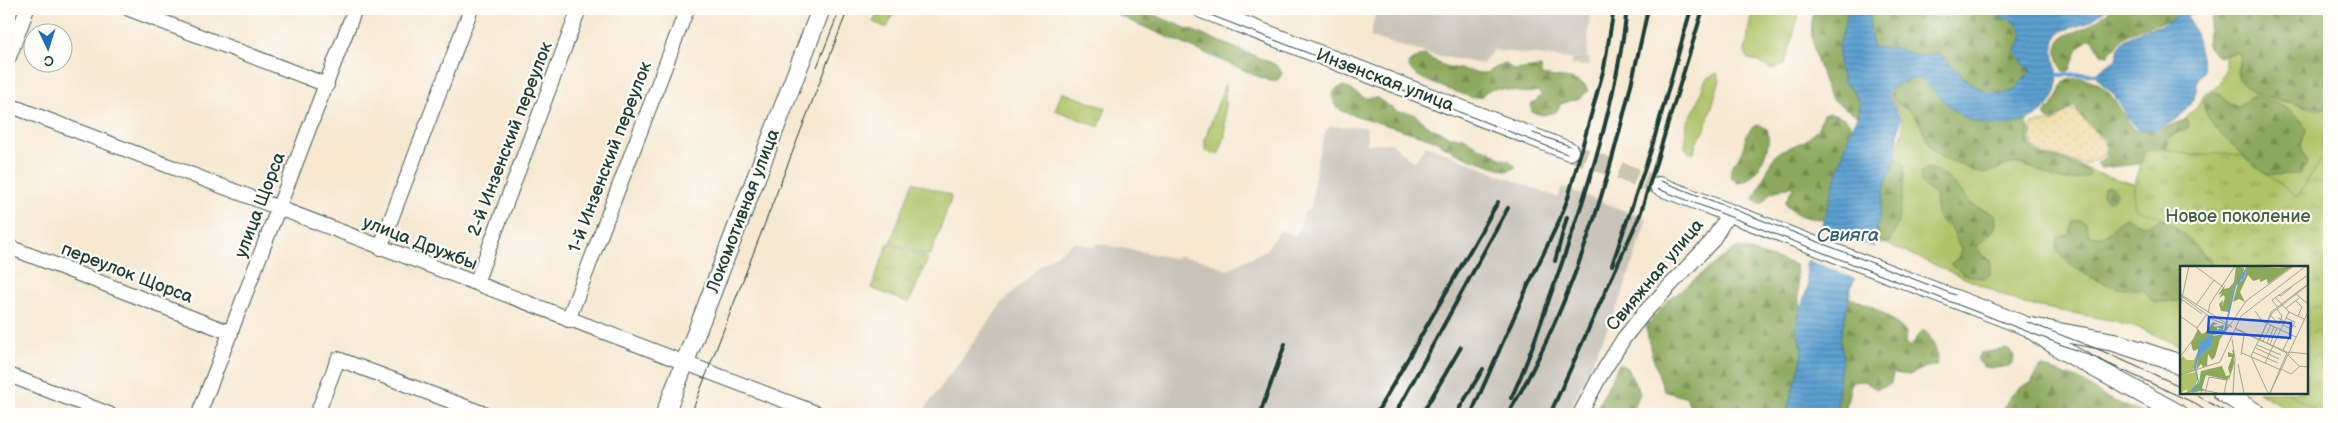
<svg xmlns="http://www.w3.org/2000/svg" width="2338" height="423" viewBox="0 0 2338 423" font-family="'Balsamiq Sans',sans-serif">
<defs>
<pattern id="forest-firs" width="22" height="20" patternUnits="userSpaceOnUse" patternTransform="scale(1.25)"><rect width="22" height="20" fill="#8ba85b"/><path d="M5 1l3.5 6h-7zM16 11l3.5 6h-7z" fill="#718a4c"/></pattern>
<pattern id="sand-dots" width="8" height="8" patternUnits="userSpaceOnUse" patternTransform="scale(1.25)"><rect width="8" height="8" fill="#eeda9e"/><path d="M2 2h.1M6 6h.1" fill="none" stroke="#ccbc89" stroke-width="1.8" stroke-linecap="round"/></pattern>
<pattern id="park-tufts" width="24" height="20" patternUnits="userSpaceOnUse" patternTransform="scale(1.25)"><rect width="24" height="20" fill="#afc266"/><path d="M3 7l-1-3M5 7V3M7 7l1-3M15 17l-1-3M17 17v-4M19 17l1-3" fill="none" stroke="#8e9f55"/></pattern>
<pattern id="water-rules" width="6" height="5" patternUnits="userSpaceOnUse" patternTransform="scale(1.25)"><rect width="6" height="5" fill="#5ca0d1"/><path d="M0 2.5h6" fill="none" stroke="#4b84aa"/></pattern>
</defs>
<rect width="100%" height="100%" fill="#fdfcf7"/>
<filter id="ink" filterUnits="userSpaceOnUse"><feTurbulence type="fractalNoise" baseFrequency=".02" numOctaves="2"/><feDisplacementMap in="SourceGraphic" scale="10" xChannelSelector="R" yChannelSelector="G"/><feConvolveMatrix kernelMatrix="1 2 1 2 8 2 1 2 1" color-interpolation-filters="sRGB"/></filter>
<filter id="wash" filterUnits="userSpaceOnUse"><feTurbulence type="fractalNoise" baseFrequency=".0096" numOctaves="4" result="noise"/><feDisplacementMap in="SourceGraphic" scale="20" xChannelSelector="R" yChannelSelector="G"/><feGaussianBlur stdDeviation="1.12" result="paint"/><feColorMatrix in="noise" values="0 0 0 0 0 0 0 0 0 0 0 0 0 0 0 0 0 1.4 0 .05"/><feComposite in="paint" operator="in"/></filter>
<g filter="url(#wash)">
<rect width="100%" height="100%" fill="#f6e8d1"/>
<path fill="#c9c3b8" d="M 1372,9 L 1590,9 L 1587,58 L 1590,58 L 1589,66 L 1571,65 L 1571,59 L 1493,50 L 1483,64 L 1433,55 L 1370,37 L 1376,11 Z
M 1330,126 L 1367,127 L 1367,144 L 1392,143 L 1414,162 L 1426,145 L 1558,198 L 1562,187 L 1647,219 L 1621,299 L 1568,414 L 921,414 L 1003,302 L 1040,266 L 1074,242 L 1095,247 L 1096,243 L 1178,259 L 1179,256 L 1207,261 L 1227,270 L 1266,250 L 1280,230 L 1296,236 L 1306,209 L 1311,209 L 1316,164 L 1325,132 Z"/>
<path fill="#afc266" stroke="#67804d" d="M 879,9 L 895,9 L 887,28 L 873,22 Z
M 1752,9 L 1801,9 L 1784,64 L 1771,70 L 1758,61 L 1748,59 L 1745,52 Z
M 2235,51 L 2240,53 L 2238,76 C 2259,86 2307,116 2329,108 L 2329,147 L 2323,157 L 2329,161 L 2329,212 L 2166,150 C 2169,137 2174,133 2187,129 L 2188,121 L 2184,120 L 2198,106 L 2205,93 L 2218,85 L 2225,70 L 2225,56 Z
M 1717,73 L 1720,80 L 1704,132 L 1696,143 L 1694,152 L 1690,153 L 1685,148 L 1687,123 L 1697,105 L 1704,83 L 1707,78 Z
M 1225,84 L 1225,137 L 1219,153 L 1213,154 L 1205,150 L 1205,139 Z
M 1893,88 L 2018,124 L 2026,121 L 2030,129 L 2031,147 L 2043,156 L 2063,159 L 2097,173 L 2143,187 L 2162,213 L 2234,267 L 2182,267 L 2182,347 L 2137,327 L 2110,320 L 2024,304 L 1880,241 L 1903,128 L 1902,119 L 1889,94 Z
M 913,182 L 950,195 L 951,199 L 931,254 L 926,256 L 894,244 L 891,241 Z
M 2030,341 L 2126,391 L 2160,414 L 2156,414 L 2036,347 Z
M 2258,392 L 2307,392 L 2329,414 L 2295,414 Z"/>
<path fill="url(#forest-firs)" stroke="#557248" d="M 1112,9 L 1139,9 L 1275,64 L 1282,72 C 1280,80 1277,81 1269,81 L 1119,16 Z
M 1815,9 L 1849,9 L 1847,15 L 1843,81 C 1855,91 1860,100 1859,116 C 1846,109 1835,104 1827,91 C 1819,65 1805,35 1815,9 Z
M 1872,9 L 1993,9 L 2003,19 C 2014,17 2023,28 2022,40 C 2021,44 2017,46 2016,51 L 2024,65 L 2031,69 L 2029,75 L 2024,78 L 2014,91 L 1999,93 L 1973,86 L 1942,56 L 1931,53 C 1917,61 1902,48 1887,47 C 1881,47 1878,49 1871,47 C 1868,36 1868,19 1872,9 Z
M 2113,9 L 2329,9 L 2329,108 C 2321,111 2264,97 2254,93 C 2247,90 2242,82 2238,76 L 2240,53 L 2235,52 L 2219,57 L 2209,48 C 2204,35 2212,25 2212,12 L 2208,9 L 2139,29 L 2127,35 L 2108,55 L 2101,54 L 2093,39 L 2089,38 L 2077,50 L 2070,70 L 2066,72 L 2062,70 C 2046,31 2070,38 2091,24 C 2099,19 2105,13 2113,9 Z
M 1425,55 L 1444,66 L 1480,73 L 1486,73 L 1505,63 L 1514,70 L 1541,67 L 1541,75 L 1571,79 L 1585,85 L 1588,91 L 1580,98 L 1561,104 L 1556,112 L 1543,115 L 1532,112 L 1531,105 L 1542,95 L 1537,91 C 1518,98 1492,79 1481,97 L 1473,98 C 1456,91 1419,82 1409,68 L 1409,63 L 1420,56 Z
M 1916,75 L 2019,117 L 2028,129 C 2026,159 2041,155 2063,160 C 2067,161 2069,164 2073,166 C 2080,169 2086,168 2090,174 L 2088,177 C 2080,178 2070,181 2062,180 C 2047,178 2034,166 2019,164 C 2006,162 1998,171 1986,173 C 1977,175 1970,169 1962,165 C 1954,161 1944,160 1937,154 C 1926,145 1924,126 1914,115 C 1905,104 1891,106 1890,90 L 1893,86 Z
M 2083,78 C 2111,84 2119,110 2135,130 L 2156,131 L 2184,120 L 2188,121 L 2189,126 L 2168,138 L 2166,150 L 2148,163 L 2101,168 L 2097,163 L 2106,156 L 2106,141 L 2080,117 L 2076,107 L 2072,107 L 2054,120 L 2048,120 L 2044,115 C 2046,109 2051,107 2054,103 C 2067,85 2055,79 2083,78 Z
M 1344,86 L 1365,98 L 1377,98 L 1398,112 L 1407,112 L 1416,115 L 1430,128 L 1440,131 L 1450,137 L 1464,137 L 1478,147 L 1489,150 L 1502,159 L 1510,161 L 1516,167 L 1507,171 C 1483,162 1456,156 1435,140 L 1344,112 L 1336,107 L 1332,96 L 1336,89 Z
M 2215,92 L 2221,94 L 2228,104 L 2238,106 L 2255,96 C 2271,100 2302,112 2306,130 L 2301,145 L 2307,164 L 2299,174 C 2285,174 2270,177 2256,171 C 2240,143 2209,137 2203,101 L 2210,93 Z
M 1829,113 C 1838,114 1851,119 1853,130 L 1825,218 C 1812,221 1791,215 1785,203 L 1793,187 L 1791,186 L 1770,193 L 1763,203 L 1758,203 L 1754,199 L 1772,160 L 1780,151 L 1805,141 L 1817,130 L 1823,115 Z
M 1760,125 L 1767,129 C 1773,147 1757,182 1737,183 L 1731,177 C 1728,165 1737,162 1741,153 C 1747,141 1744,127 1760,125 Z
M 1899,158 L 1904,162 C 1905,179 1900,231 1889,242 L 1881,244 L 1877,240 L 1875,230 L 1890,162 Z
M 1927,168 C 1942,170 1963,190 1970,204 L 1995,214 C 2000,235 1984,234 1977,248 L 1983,256 L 1990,259 L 1990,274 L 1985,279 L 1963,274 L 1953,266 L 1953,262 L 1959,256 L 1961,249 L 1951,228 L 1941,221 L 1937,215 L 1935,196 L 1921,183 L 1920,172 Z
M2102 193a7 7 0 1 1 14 0a7 7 0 1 1-14 0Z
M 2127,218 C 2134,221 2141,226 2149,225 C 2155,224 2158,218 2165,219 L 2211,261 L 2211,267 L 2182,267 L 2182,277 L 2177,279 L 2182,284 L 2182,301 L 2156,302 L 2151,300 C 2149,297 2147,292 2145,291 C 2141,288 2124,290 2118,288 C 2096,281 2068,268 2056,249 L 2058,238 L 2070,234 L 2073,222 L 2081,220 L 2085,222 L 2090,235 C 2113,241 2109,223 2127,218 Z
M 1737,247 L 1796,265 L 1804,359 L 1789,414 L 1691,414 L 1687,398 L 1664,391 L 1651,352 L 1646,327 L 1668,300 Z
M 1841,296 C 1868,301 1887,314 1906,332 L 1905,343 L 1910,347 L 1924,329 C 1933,341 1940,351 1936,366 L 1927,367 L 1909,375 L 1893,373 L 1891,384 L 1876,389 L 1864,381 L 1851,382 L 1845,414 L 1824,414 Z
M 2006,349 C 2010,351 2014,353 2014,358 C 2014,370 1992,368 1984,367 L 1977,359 L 1980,353 Z
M 1619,364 L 1627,368 L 1640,393 L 1632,414 L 1594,414 Z
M 2041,366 L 2080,380 L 2105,397 L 2145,414 L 2008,414 L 2004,408 C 2009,395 2018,387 2031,383 Z"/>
<path fill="url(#sand-dots)" stroke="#868c69" d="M 2070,109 L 2076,111 L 2104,142 L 2106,147 L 2104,155 L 2086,164 L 2076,163 L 2064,158 L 2044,155 L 2033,147 L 2032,124 L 2054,122 Z"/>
<path fill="url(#park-tufts)" stroke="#67804d" d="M 1062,92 L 1106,108 L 1099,127 L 1055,110 Z
M 2160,147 L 2192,155 L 2226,153 L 2242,156 L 2297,197 L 2323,157 L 2329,161 L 2329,414 L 2322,414 L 2286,392 L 2307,392 L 2307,267 L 2218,267 L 2182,232 L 2160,216 L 2134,209 L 2134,186 L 2145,152 Z
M 888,243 L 928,259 L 909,303 L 871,288 Z"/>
<path fill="url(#water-rules)" stroke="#3e6e82" d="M 1849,9 L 1872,9 L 1869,16 L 1872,47 C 1880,50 1890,47 1899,49 C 1907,51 1914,56 1923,56 C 1928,56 1932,53 1938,53 C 1960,73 1979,102 2014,91 C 2016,88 2030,71 2031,69 L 2024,65 L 2016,51 C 2017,46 2021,44 2022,40 C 2023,28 2014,17 2003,19 L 1993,9 L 2108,9 C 2099,12 2094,19 2086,23 C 2076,28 2061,27 2056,38 C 2048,55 2062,73 2056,91 C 2047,123 2001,132 1972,121 C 1951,113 1938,91 1919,78 L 1908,80 L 1888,90 L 1888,95 L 1900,119 L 1896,158 L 1886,182 L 1874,244 L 1852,284 L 1840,340 L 1843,355 L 1840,371 L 1837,414 L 1786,414 L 1801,362 L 1802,347 L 1797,331 L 1798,317 L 1808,286 L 1806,265 L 1822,225 L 1850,131 L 1859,115 L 1860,103 L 1852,89 L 1843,81 L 1839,67 L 1839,46 Z
M 2181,14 C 2196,17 2199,55 2204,69 C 2203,74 2200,75 2198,79 C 2197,83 2197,87 2196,91 C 2190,113 2164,133 2140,130 C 2129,123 2123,106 2114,95 C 2109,88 2098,84 2096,74 L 2116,59 L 2119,48 L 2126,39 L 2142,30 L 2162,25 Z"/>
<path fill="#f6e8d1" d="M 1819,227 L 1874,248 L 1857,279 L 1806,259 Z"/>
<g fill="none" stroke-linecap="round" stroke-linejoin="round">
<path stroke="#5ca0d1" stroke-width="4" d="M 2054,75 L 2096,74"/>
</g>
</g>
<g filter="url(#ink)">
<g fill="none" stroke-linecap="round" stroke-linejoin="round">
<path stroke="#cbc6b2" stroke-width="18" stroke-dasharray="18 9" stroke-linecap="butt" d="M 1569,151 L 1659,186"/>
<defs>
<path id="minor" d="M 129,9 L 327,85
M 9,57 L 27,9
M 9,105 L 819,414
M 9,247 L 231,333
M 380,248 L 471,9
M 476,283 L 579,9
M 568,320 L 687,9
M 9,375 L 109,414
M 199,414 L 355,9
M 317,414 L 338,359 L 485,414
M 1580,414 L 1599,378 L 1624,338 L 1644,313 L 1712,241 L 1729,213"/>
<path id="major" d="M 1202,9 L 1569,151
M 1659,186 L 2026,326 L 2114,342 L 2172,361 L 2182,367
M 2032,330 L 2064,351 L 2179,414
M 2222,392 L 2258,414
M 665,414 L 821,9"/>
</defs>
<use href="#minor" stroke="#3f574c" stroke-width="16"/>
<use href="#major" stroke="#3f574c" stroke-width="20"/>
<use href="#minor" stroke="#fff" stroke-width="14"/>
<use href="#major" stroke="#fff" stroke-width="18"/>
<path stroke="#1f3d34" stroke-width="1" d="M 1195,9 L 1567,154
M 817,67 L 840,9
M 1533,133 L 1570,146
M 1661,181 L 1955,295
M 1658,189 L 2096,358 L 2192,402 L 2211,414
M 2027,322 L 2100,350 L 2182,387
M 2191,392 L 2229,414
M 691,414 L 848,9"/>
<path stroke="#1f3d34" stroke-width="4" d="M 1555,261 L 1567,217
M 1612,265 L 1651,150 L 1691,9
M 1511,398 C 1530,360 1542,317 1557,277 C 1588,189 1616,102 1627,9
M 1260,414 L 1285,344
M 1376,414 L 1498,202
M 1395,414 L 1508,208
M 1422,414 L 1461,347
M 1456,414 L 1483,369
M 1471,414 L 1526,290 L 1559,221 L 1568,198 L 1604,68 L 1614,9
M 1508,414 C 1582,289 1618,150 1648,9
M 1550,414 L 1640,215 L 1703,9"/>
</g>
</g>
<g text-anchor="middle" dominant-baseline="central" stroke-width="4.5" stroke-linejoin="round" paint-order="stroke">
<g font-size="18" fill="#1f3d34" stroke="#fdfcf7">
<text transform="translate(1385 80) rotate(21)">Инзенская улица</text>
<text transform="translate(510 139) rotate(-69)">2-й Инзенский переулок</text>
<text transform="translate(610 157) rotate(-69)">1-й Инзенский переулок</text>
<text transform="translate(260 205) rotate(-69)">улица Щорса</text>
<text transform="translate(743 211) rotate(-69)">Локомотивная улица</text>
<text transform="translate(420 243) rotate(21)">улица Дружбы</text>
<text transform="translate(127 273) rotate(21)">переулок Щорса</text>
<text transform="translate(1655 275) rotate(-50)">Свияжная улица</text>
</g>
<g font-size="18" fill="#435e40" stroke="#fdfcf7">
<text x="2238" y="216">Новое поколение</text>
</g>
<g font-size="19" font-style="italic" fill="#34606b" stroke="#fdfcf7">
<text x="1848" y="235">Свияга</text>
</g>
</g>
<g transform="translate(2180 266)">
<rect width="128" height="128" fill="#f6e8d1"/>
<path d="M 18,86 L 15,105 L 1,109 L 16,106 L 18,113 L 14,122 L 9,127 L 4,127 L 7,126 L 8,117 L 7,110 L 0,114 L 0,93 L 3,90 L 7,94 L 14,94 Z" fill="#afc266"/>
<path d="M 56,0 L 64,2 L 63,9 L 54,21 L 49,46 L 41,45 L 39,38 L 43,34 L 42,41 L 45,32 L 44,29 L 39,32 L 42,27 L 38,29 L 45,19 L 44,23 L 49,22 L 54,16 ZM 67,0 L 99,2 L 113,0 L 88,18 L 87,13 L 80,16 L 80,13 L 73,15 L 68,9 L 60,26 L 65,36 L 59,33 L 53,36 L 58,17 L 64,13 ZM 33,56 L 38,58 L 33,59 L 35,61 L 44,59 L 43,64 L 37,61 L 37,65 L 25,73 L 30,72 L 30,80 L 20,86 L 19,83 L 13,85 L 11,77 L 18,63 L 22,68 L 26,66 ZM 46,60 L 49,61 L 40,73 L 35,91 L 32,94 L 28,88 L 27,100 L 23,101 L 21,98 L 16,104 L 18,92 L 31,80 L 32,70 L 44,68 ZM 52,84 L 54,85 L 54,98 L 49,114 L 48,110 L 48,114 L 26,109 L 22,122 L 25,124 L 11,127 L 19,117 L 21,105 L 42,100 L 46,110 L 50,109 L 48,102 L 52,91 L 48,91 L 48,86 L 53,88 Z" fill="#8ba85b"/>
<path d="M 6,109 L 12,121 L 0,127 L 0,114 Z" fill="#afc266"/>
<path d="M 67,0 L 62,20 L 62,13 L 56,20 L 45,67 L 33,69 L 31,80 L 18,92 L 16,101 L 19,116 L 15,124 L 9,127 L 18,116 L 14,100 L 20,76 L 39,63 L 44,64 L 54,21 Z" fill="#5ca0d1"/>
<path fill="none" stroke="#a0a492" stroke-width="1" d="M 15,0 L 43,21M 0,28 L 52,61M 116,28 L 128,38M 0,29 L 34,54 L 52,61M 98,29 L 101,30 L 112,21M 95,31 L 109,46 L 124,53M 0,32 L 22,48M 116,35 L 122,41 L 118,50M 16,39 L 34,14M 0,41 L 9,0M 98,42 L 92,34 L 128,9M 105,43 L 119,32M 75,45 L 82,55 L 116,71M 28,47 L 30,38 L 55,0M 0,50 L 17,62M 91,50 L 99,58 L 102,50 L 97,43M 98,52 L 116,61M 50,59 L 66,35 L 114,0M 103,59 L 111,63 L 113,60 L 115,56 L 106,52M 55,62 L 107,87 L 90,127M 55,63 L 109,87M 52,73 L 55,93 L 53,127M 80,74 L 91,46 L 128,18M 83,75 L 91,59M 87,77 L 94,61M 90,78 L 97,62M 77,79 L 101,89M 76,82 L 99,93M 103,84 L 111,68M 73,86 L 98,97M 109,86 L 128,88M 62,87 L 101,104M 61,89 L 64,70M 108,89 L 119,100 L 128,101M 0,91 L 18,67 L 17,62 L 27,48M 85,97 L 109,46M 58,98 L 64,127M 101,103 L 111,108 L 119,101M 0,109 L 40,96 L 61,50 L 126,0M 21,127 L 22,124 L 38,127M 25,127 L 29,111 L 47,114 L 44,127M 88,127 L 71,90 L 92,47 L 128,19M 90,127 L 128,46"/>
<path fill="#1d4ed8" fill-opacity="0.15" stroke="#1d4ed8" stroke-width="2.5" d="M 29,51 L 111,57 L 110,72 L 28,66 Z"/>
<rect width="128" height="128" fill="none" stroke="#1f3d34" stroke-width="2.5"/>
</g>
<rect width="2338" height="423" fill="none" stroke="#fdfcf7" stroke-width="30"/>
<g transform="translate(48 48) rotate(176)"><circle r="24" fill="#fdfcf7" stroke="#a4b0a9"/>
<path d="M0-4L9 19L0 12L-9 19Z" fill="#1f6fb2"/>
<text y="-8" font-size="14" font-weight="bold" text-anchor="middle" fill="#1f3d34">С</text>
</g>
</svg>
